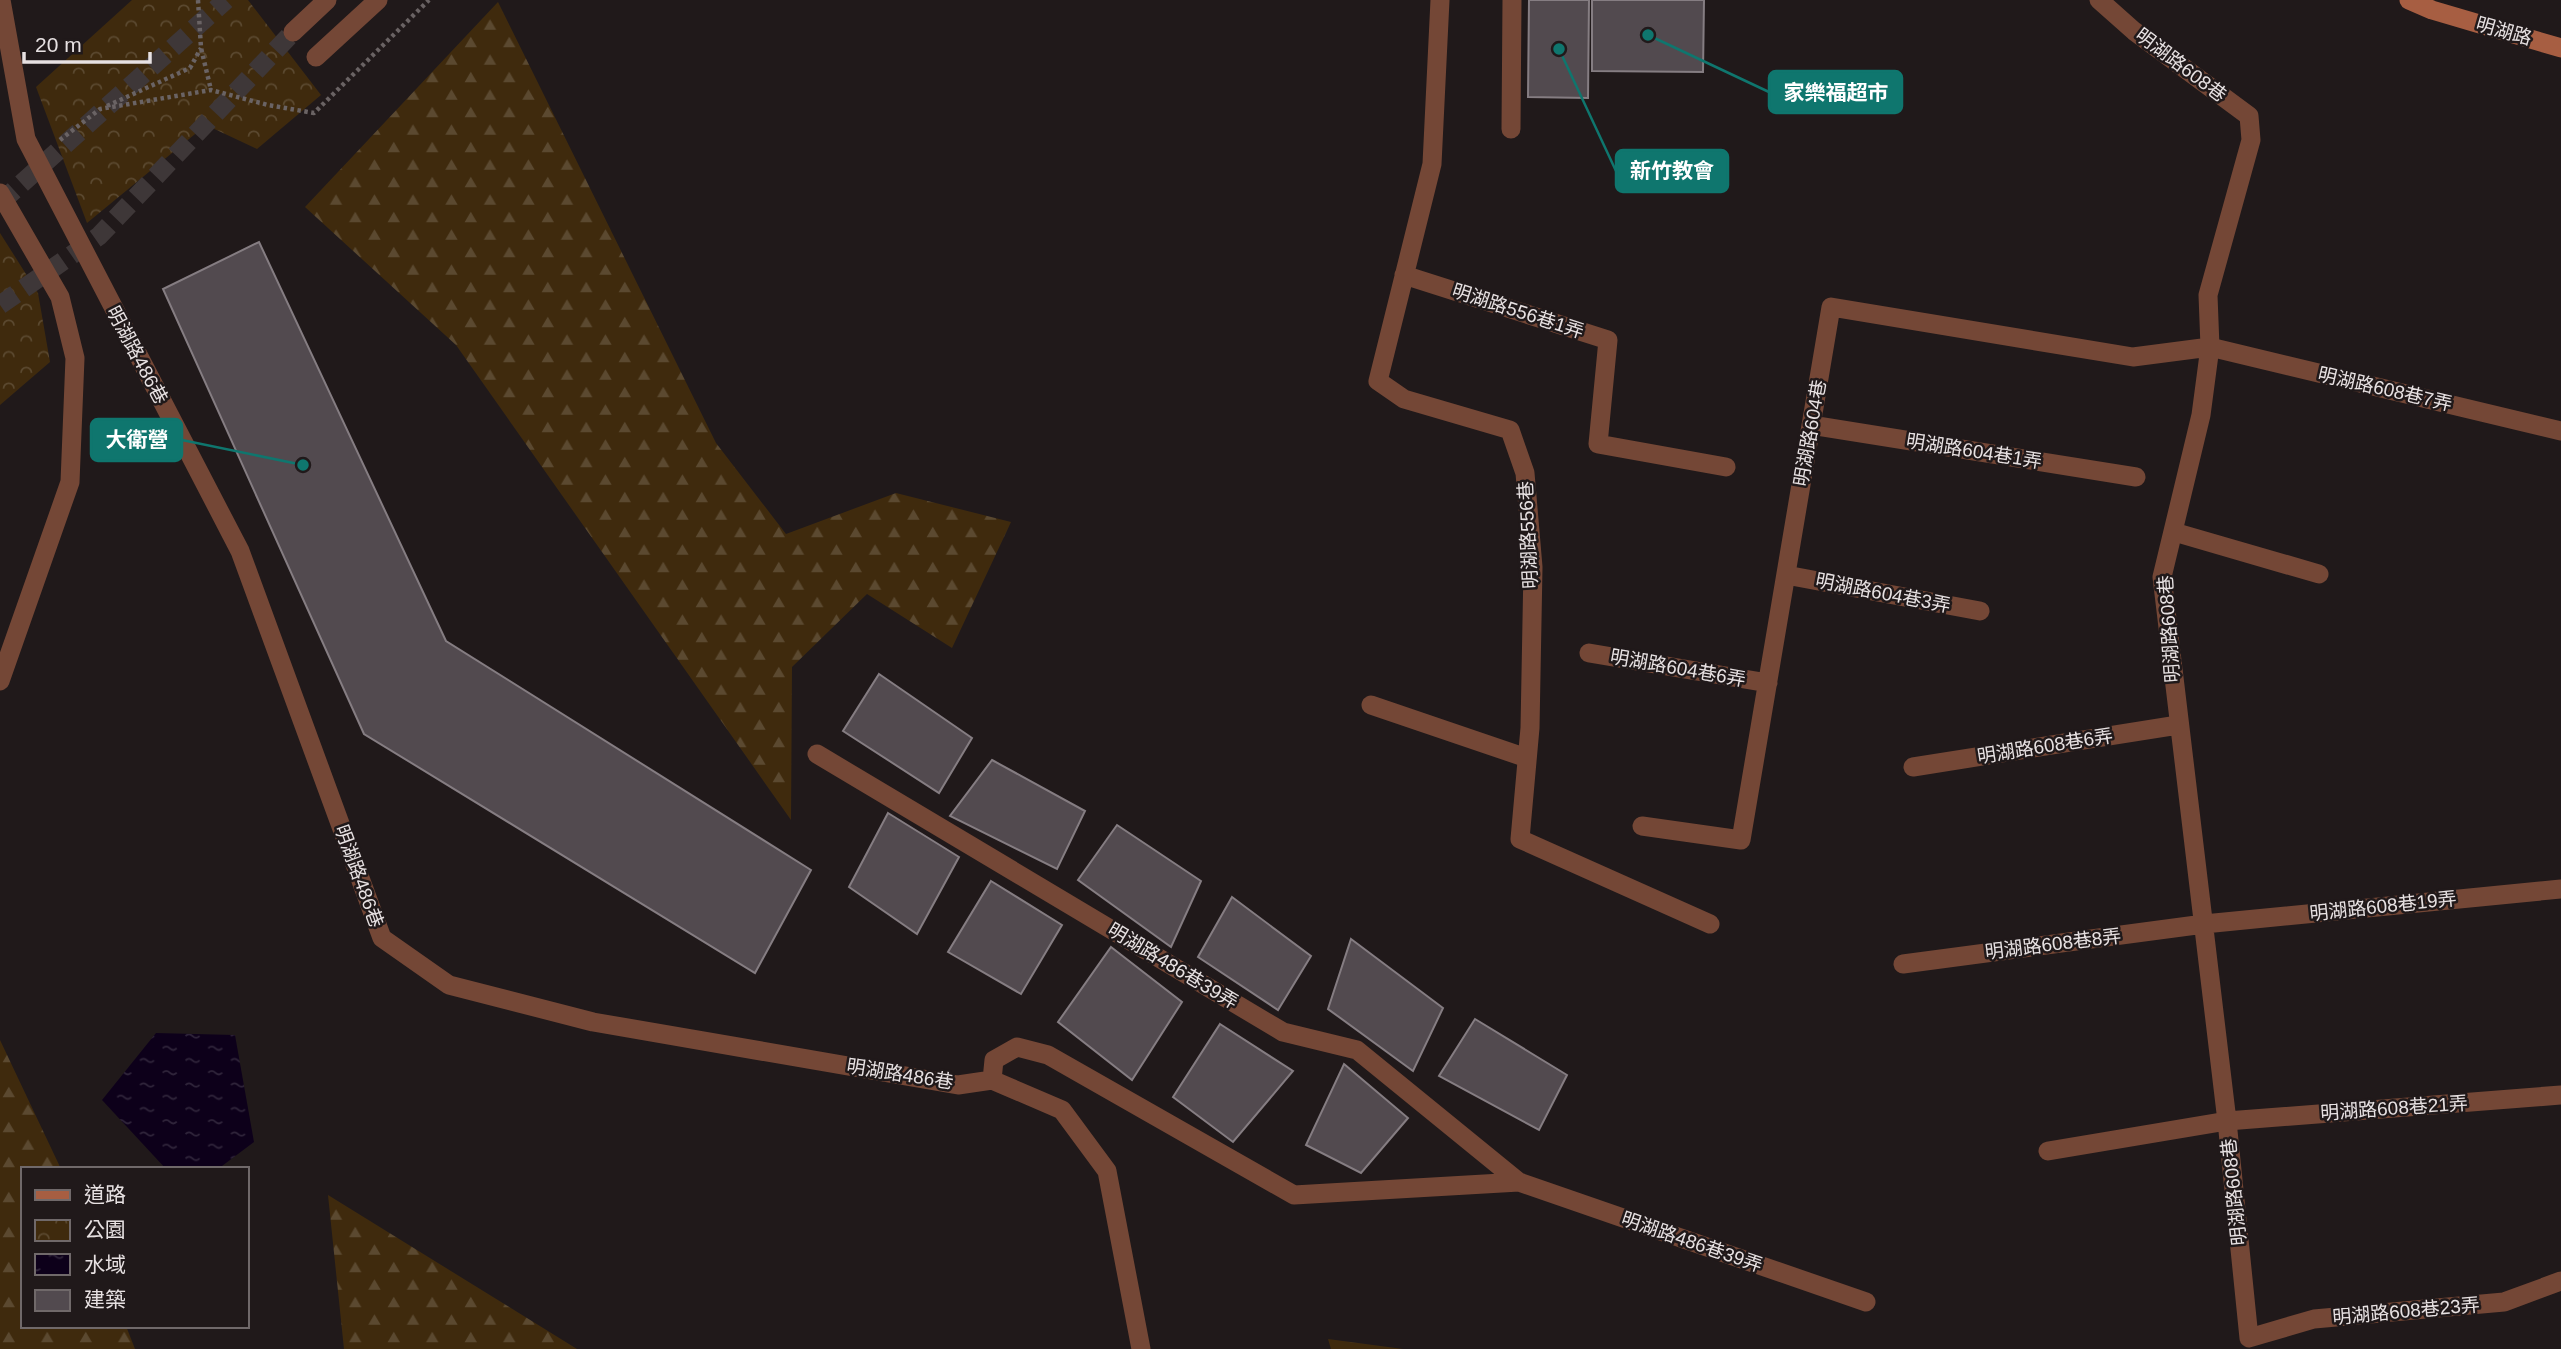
<svg xmlns="http://www.w3.org/2000/svg" width="2561" height="1349" viewBox="0 0 2561 1349" font-family="Helvetica,'Noto Sans TC',sans-serif">
<defs>
<pattern id="forest-firs" width="22" height="20" patternUnits="userSpaceOnUse" patternTransform="scale(1.75)"><rect width="22" height="20" fill="#3f2a0d"/><path d="M5 1l3.5 6h-7zM16 11l3.5 6h-7z" fill="#5b4930"/></pattern>
<pattern id="park-crowns" width="20" height="18" patternUnits="userSpaceOnUse" patternTransform="scale(1.75)"><rect width="20" height="18" fill="#3f2a0d"/><path d="M2 6a3 3 0 1 1 6 0M12 15a3 3 0 1 1 6 0" fill="none" stroke="#5b4930"/></pattern>
<pattern id="water-ripples" width="26" height="14" patternUnits="userSpaceOnUse" patternTransform="scale(1.75)"><rect width="26" height="14" fill="#0d001a"/><path d="M2 4q2-2 4 0t4 0M15 11q2-2 4 0t4 0" fill="none" stroke="#30253b"/></pattern>
</defs>
<rect width="100%" height="100%" fill="#20191a"/>
<path fill="url(#forest-firs)" d="M 498,2 L 716,443 L 786,534 L 896,493 L 1011,522 L 952,648 L 867,594 L 792,667 L 791,820 L 456,345 L 305,207 Z
M 0,1040 L 61,1169 L 23,1169 L 23,1326 L 126,1326 L 135,1349 L 0,1349 Z
M 328,1195 L 577,1349 L 344,1349 Z
M 1328,1339 L 1403,1349 L 1331,1349 Z"/>
<path fill="url(#park-crowns)" d="M 132,0 L 248,0 L 321,95 L 257,149 L 206,125 L 87,223 L 36,87 Z
M 0,233 L 38,293 L 50,362 L 0,405 Z"/>
<path fill="url(#water-ripples)" d="M 156,1033 L 235,1035 L 254,1142 L 218,1169 L 166,1169 L 102,1100 Z"/>
<path fill="#524a4f" stroke="#857d82" stroke-width="2" d="M 1529,0 L 1589,0 L 1588,98 L 1528,97 Z
M 1592,0 L 1704,0 L 1703,72 L 1592,71 Z
M 259,242 L 446,641 L 811,870 L 755,973 L 364,734 L 163,289 Z
M 879,674 L 972,738 L 939,793 L 843,731 Z
M 992,760 L 1085,811 L 1057,869 L 950,816 Z
M 888,813 L 959,857 L 917,934 L 849,887 Z
M 1117,825 L 1201,881 L 1171,947 L 1078,880 Z
M 991,881 L 1062,925 L 1021,994 L 948,952 Z
M 1232,897 L 1311,956 L 1278,1010 L 1198,957 Z
M 1351,939 L 1443,1008 L 1413,1071 L 1328,1009 Z
M 1111,947 L 1182,1002 L 1132,1080 L 1058,1022 Z
M 1475,1019 L 1567,1075 L 1539,1130 L 1439,1076 Z
M 1220,1024 L 1293,1071 L 1233,1142 L 1173,1097 Z
M 1344,1064 L 1408,1118 L 1361,1173 L 1306,1145 Z"/>
<g fill="none" stroke-linecap="round" stroke-linejoin="round">
<path stroke="#3e3738" stroke-width="19" stroke-dasharray="19 10" stroke-linecap="butt" d="M 0,203 L 226,0
M 0,305 L 99,236 L 293,32"/>
<path stroke="#6a6364" stroke-width="4.5" stroke-dasharray="3.5 3.5" stroke-linecap="butt" d="M 198,0 L 201,48 L 211,90
M 107,106 L 190,68 L 201,48
M 60,140 L 100,109 L 211,90 L 268,105 L 314,113 L 429,0"/>
<path stroke="#744736" stroke-width="19" d="M 1,0 L 26,139 L 240,551 L 382,938 L 449,985 L 593,1022 L 958,1085 L 992,1080 L 1062,1110 L 1107,1171 L 1141,1349
M 1440,0 L 1432,164 L 1378,381 L 1404,399 L 1510,430 L 1525,473 L 1533,567 L 1530,728 L 1520,839 L 1710,924
M 2099,0 L 2134,31 L 2249,116 L 2251,140 L 2208,295 L 2210,347 L 2201,415 L 2162,577 L 2227,1121 L 2249,1338
M 316,57 L 378,0
M 1511,129 L 1512,0
M 0,193 L 60,297 L 75,358 L 70,482 L 0,681
M 1404,275 L 1608,340 L 1598,444 L 1726,467
M 1811,425 L 2136,477
M 2174,532 L 2319,574
M 1786,575 L 1980,611
M 1589,653 L 1768,683
M 1371,705 L 1527,758
M 817,754 L 1283,1032 L 1357,1050 L 1519,1182
M 1913,767 L 2178,725
M 1642,826 L 1741,840 L 1831,307 L 2133,357 L 2210,347 L 2561,431
M 1903,964 L 2204,924 L 2561,889
M 992,1080 L 994,1060 L 1017,1047 L 1048,1055 L 1294,1195 L 1519,1182 L 1866,1302
M 2048,1151 L 2227,1121 L 2561,1095
M 2249,1338 L 2314,1319 L 2504,1302 L 2561,1281"/>
<path stroke="#744736" stroke-width="19" d="M 293,32 L 327,0"/>
<path stroke="#a75e42" stroke-width="19" d="M 2409,0 L 2432,10 L 2561,48"/>
</g>
<g text-anchor="middle" dominant-baseline="central" stroke-width="5" stroke-linejoin="round" paint-order="stroke">
<g font-size="19" fill="#e7e1e2" stroke="#20191a">
<text transform="translate(2504 31) rotate(16)">明湖路</text>
<text transform="translate(2181 65) rotate(37)">明湖路608巷</text>
<text transform="translate(1518 311) rotate(18)">明湖路556巷1弄</text>
<text transform="translate(137 355) rotate(62)">明湖路486巷</text>
<text transform="translate(2385 389) rotate(13)">明湖路608巷7弄</text>
<text transform="translate(1810 433) rotate(-80)">明湖路604巷</text>
<text transform="translate(1974 451) rotate(9)">明湖路604巷1弄</text>
<text transform="translate(1528 535) rotate(-93)">明湖路556巷</text>
<text transform="translate(1883 593) rotate(11)">明湖路604巷3弄</text>
<text transform="translate(2169 629) rotate(-94)">明湖路608巷</text>
<text transform="translate(1678 668) rotate(10)">明湖路604巷6弄</text>
<text transform="translate(2045 746) rotate(-9)">明湖路608巷6弄</text>
<text transform="translate(359 876) rotate(70)">明湖路486巷</text>
<text transform="translate(2383 906) rotate(-6)">明湖路608巷19弄</text>
<text transform="translate(2053 944) rotate(-7)">明湖路608巷8弄</text>
<text transform="translate(1173 966) rotate(31)">明湖路486巷39弄</text>
<text transform="translate(900 1074) rotate(9)">明湖路486巷</text>
<text transform="translate(2394 1108) rotate(-4)">明湖路608巷21弄</text>
<text transform="translate(2234 1192) rotate(-96)">明湖路608巷</text>
<text transform="translate(1692 1242) rotate(19)">明湖路486巷39弄</text>
<text transform="translate(2406 1311) rotate(-5)">明湖路608巷23弄</text>
</g>
</g>
<path fill="none" stroke="#0f766e" stroke-width="2.5" d="M1648 35L1769 92M1559 49L1616 171M303 465L182 440"/>
<g fill="#0f766e" stroke="#20191a" stroke-width="2.5">
<circle cx="1648" cy="35" r="7"/>
<circle cx="1559" cy="49" r="7"/>
<circle cx="303" cy="465" r="7"/>
</g>
<g fill="#0f766e" stroke="#0f766e" stroke-width="2.5">
<rect x="1769" y="71" width="133" height="42" rx="7"/>
<rect x="1616" y="150" width="112" height="42" rx="7"/>
<rect x="91" y="419" width="91" height="42" rx="7"/>
</g>
<g font-size="21" text-anchor="middle" font-weight="bold" fill="#fff">
<text x="1836" y="100">家樂福超市</text>
<text x="1672" y="178">新竹教會</text>
<text x="137" y="447">大衛營</text>
</g>
<rect x="21" y="1167" width="228" height="161" fill="#20191a" stroke="#70696a" stroke-width="2"/>
<rect x="35" y="1190" width="35" height="10" fill="#a75e42" stroke="#70696a" stroke-width="2"/>
<text x="84" y="1202" font-size="21" fill="#e7e1e2">道路</text>
<rect x="35" y="1220" width="35" height="21" fill="url(#park-crowns)" stroke="#70696a" stroke-width="2"/>
<text x="84" y="1237" font-size="21" fill="#e7e1e2">公園</text>
<rect x="35" y="1254" width="35" height="21" fill="url(#water-ripples)" stroke="#70696a" stroke-width="2"/>
<text x="84" y="1272" font-size="21" fill="#e7e1e2">水域</text>
<rect x="35" y="1290" width="35" height="21" fill="#524a4f" stroke="#70696a" stroke-width="2"/>
<text x="84" y="1307" font-size="21" fill="#e7e1e2">建築</text>
<path d="M24 52v10h126v-10" fill="none" stroke="#e7e1e2" stroke-width="3.5"/>
<text x="35" y="52" font-size="21" fill="#e7e1e2" stroke="#20191a" stroke-width="5" paint-order="stroke">20 m</text>
</svg>
